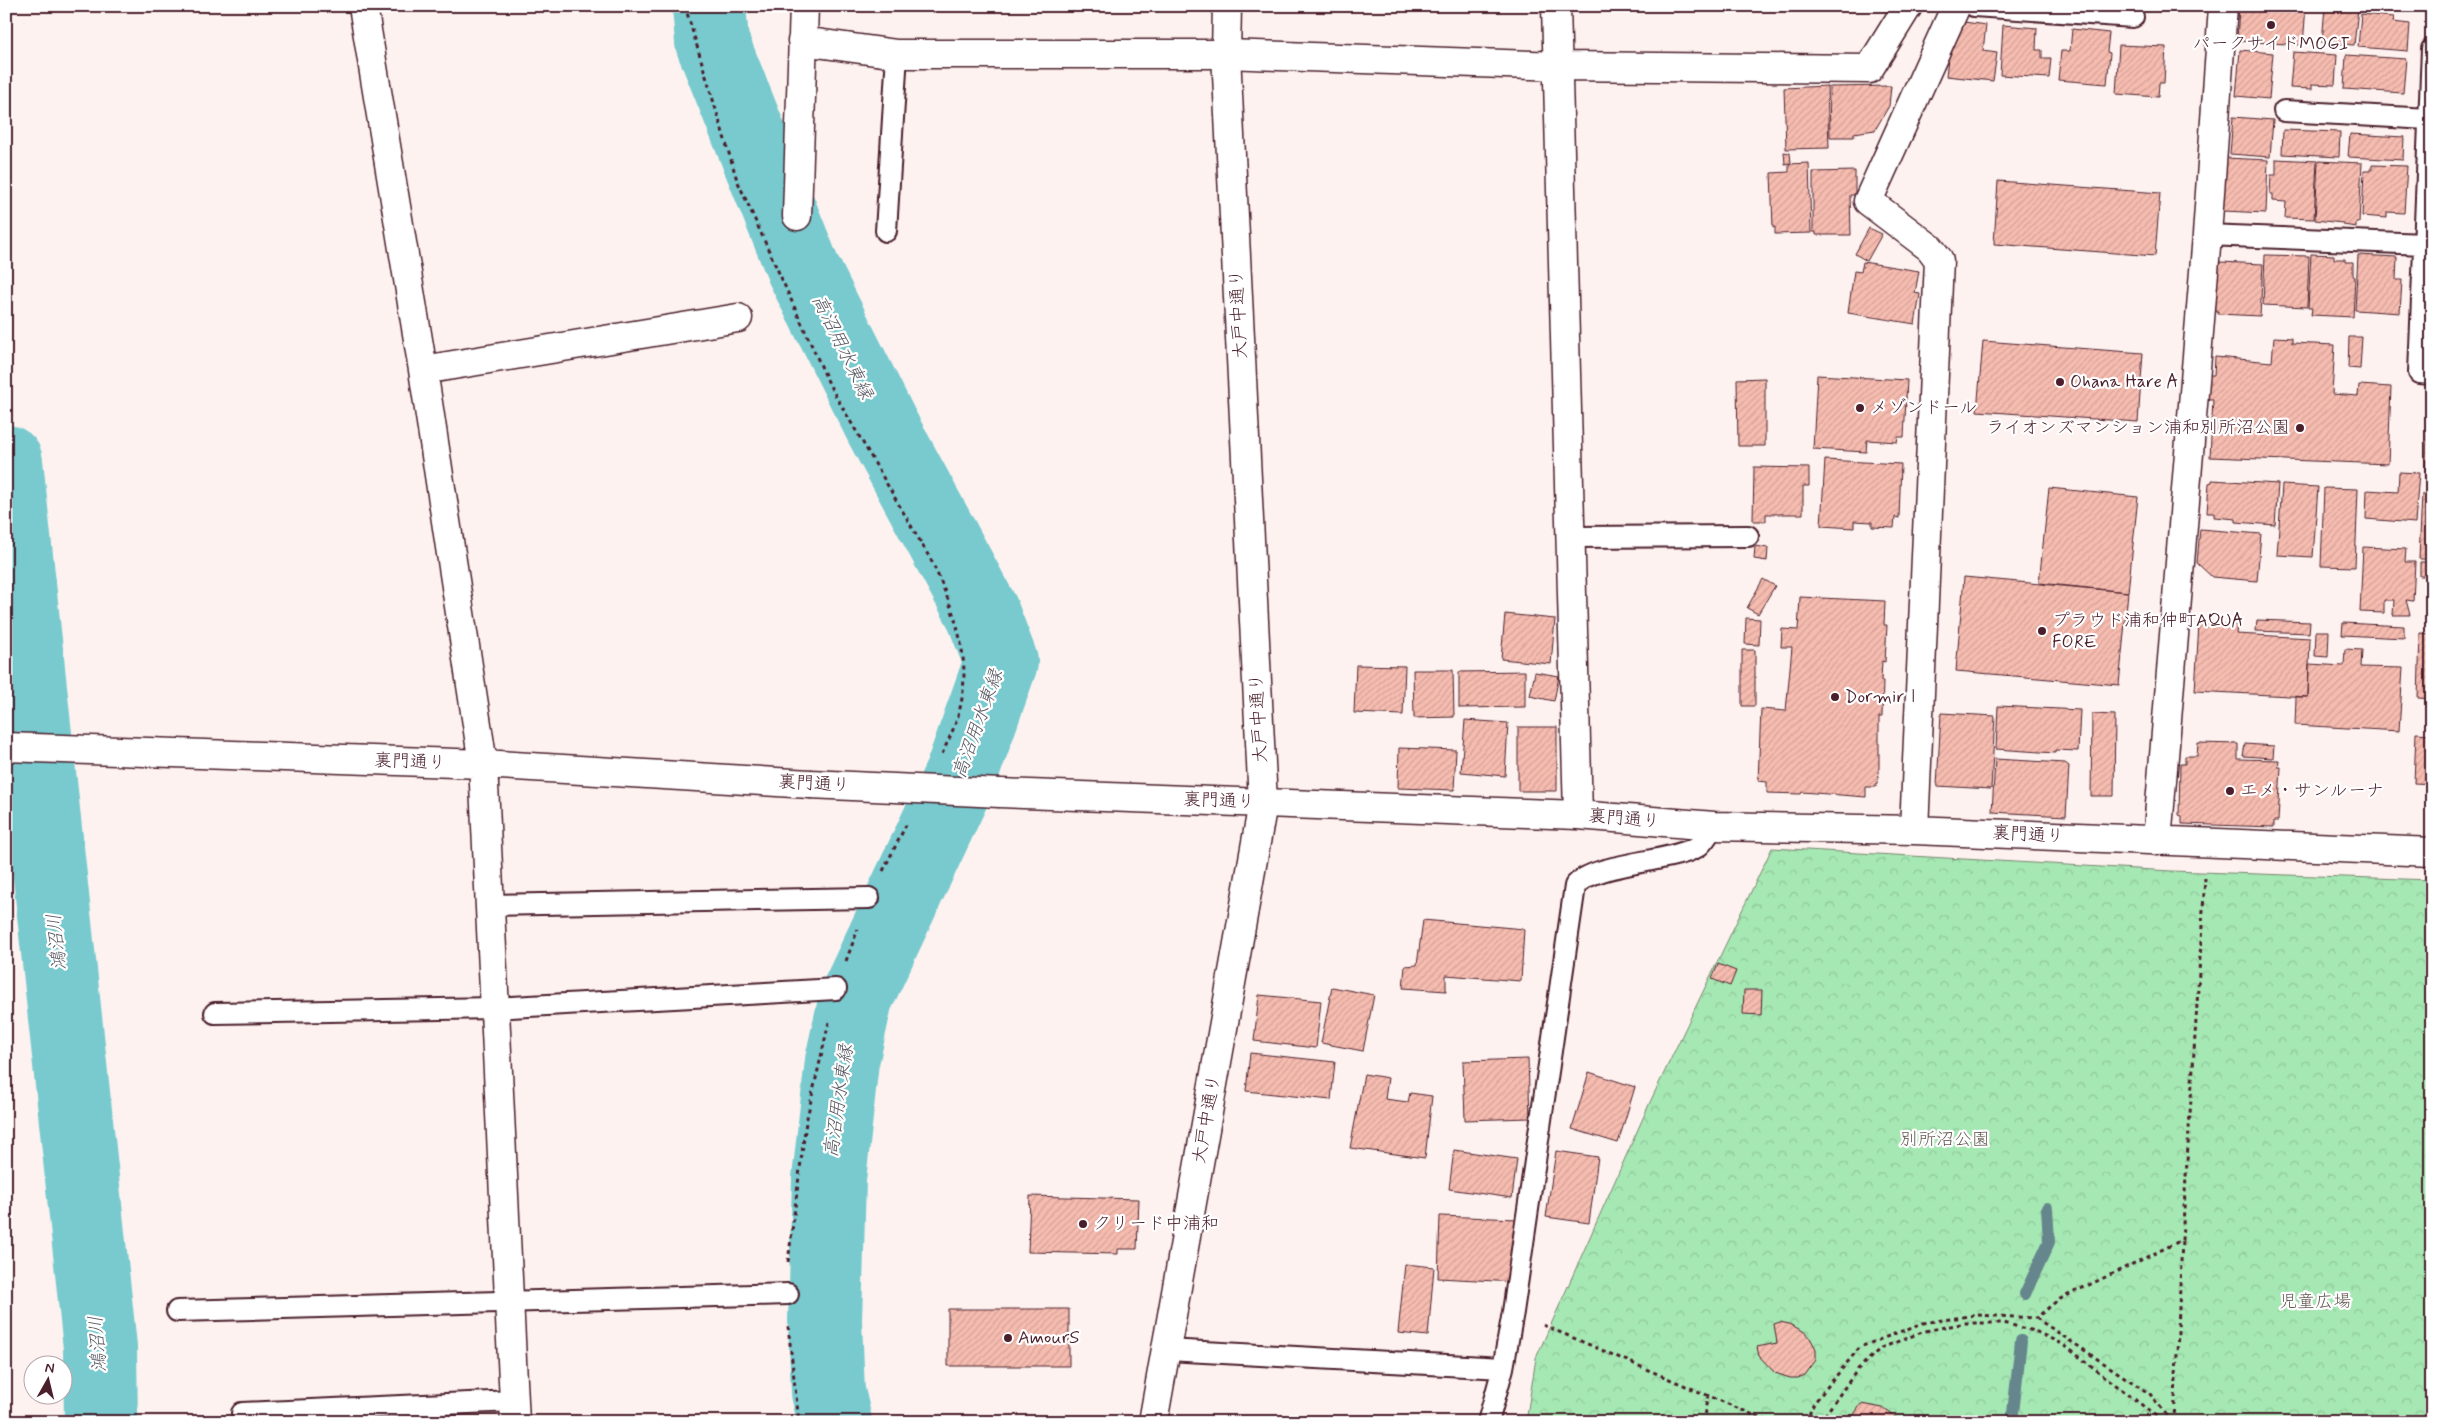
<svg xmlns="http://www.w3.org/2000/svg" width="2438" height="1428" viewBox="0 0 2438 1428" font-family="Mynerve,'Klee One',sans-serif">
<defs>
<pattern id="park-crowns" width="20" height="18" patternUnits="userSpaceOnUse" patternTransform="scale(1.25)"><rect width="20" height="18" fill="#a5e8b3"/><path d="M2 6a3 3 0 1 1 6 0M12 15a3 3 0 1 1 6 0" fill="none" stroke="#90c79a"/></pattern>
<pattern id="building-hatch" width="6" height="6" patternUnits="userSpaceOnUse" patternTransform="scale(1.25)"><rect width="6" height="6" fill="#f6bcb0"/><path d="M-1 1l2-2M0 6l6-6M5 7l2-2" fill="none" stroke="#d4a198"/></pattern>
</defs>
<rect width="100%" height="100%" fill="#fdf2ef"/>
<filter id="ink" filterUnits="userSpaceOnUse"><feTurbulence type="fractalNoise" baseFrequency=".02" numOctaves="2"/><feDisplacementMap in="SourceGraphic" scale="10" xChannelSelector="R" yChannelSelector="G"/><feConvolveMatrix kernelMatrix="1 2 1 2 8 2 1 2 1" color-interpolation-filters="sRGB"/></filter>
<g filter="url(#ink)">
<path fill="url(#park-crowns)" stroke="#78846f" d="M 1772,848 L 2171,871 L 2432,880 L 2432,1422 L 1526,1422 L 1536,1358 L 1651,1100 Z"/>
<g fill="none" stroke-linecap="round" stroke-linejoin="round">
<path stroke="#66868d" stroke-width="12" d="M 2025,1294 L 2049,1242 L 2047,1208
M 2012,1422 L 2021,1341"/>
<path stroke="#78cacf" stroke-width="74" d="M 709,6 L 712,42 L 803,269 L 882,427 L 982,612 L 1001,662 L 961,775 L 856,998 L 842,1061 L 829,1179 L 825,1321 L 828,1392 L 835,1422
M 6,462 L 100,1347 L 101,1422"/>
</g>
<path fill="url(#building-hatch)" stroke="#4a1f2b" d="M 2247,6 L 2306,6 L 2303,45 L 2237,41 L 2239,8 L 2247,9 Z
M 2325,6 L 2368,6 L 2368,10 L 2358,9 L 2354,45 L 2322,43 Z
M 2361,14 L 2394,17 L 2393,22 L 2410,24 L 2408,51 L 2358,47 Z
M 1964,22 L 1986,25 L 1983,51 L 1997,53 L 1993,81 L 1946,76 L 1950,41 L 1960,25 L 1964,26 Z
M 2003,25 L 2037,28 L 2036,50 L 2042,50 L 2042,58 L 2051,58 L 2049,78 L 2000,75 Z
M 2072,29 L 2109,33 L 2107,52 L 2110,53 L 2107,84 L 2058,80 L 2061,51 L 2070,51 Z
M 2119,45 L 2166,47 L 2164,83 L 2159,83 L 2158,97 L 2116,94 Z
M 2240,50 L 2273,53 L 2269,99 L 2236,96 Z
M 2293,52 L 2337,55 L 2335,85 L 2312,84 L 2312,89 L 2290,88 Z
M 2346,55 L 2406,59 L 2403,93 L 2344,89 Z
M 1827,86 L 1829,148 L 1786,149 L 1784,88 Z
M 1891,86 L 1889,106 L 1875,130 L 1854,133 L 1854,137 L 1830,137 L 1829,87 Z
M 2233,117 L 2273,120 L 2270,157 L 2230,154 Z
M 2283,130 L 2340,132 L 2339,157 L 2282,154 Z
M 2350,134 L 2404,137 L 2403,160 L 2348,157 Z
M 1784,152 L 1790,153 L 1791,163 L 1785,164 Z
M 2226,158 L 2268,160 L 2266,213 L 2223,211 Z
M 2276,159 L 2317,161 L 2314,219 L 2285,218 L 2286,202 L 2273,201 L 2273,194 L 2270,194 L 2271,175 L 2276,175 Z
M 2318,161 L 2362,163 L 2359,222 L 2356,222 L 2356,227 L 2343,225 L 2343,223 L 2315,220 Z
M 1809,163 L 1811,233 L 1775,234 L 1775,227 L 1773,228 L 1771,173 L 1789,172 L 1789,164 Z
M 2372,165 L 2407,166 L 2404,213 L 2387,212 L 2387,218 L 2362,216 L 2364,170 L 2372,170 Z
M 1855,171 L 1855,195 L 1850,195 L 1851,235 L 1816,235 L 1816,232 L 1813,232 L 1813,172 Z
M 1998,181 L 2160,193 L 2155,256 L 1994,244 Z
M 1869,228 L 1882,234 L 1867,261 L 1855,254 Z
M 2311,254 L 2334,255 L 2334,259 L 2345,259 L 2345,262 L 2353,262 L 2353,276 L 2355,277 L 2353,317 L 2311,315 L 2312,308 L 2308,308 Z
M 2265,255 L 2309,256 L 2307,307 L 2263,305 Z
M 2358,255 L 2397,257 L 2396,280 L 2402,280 L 2400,313 L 2355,310 Z
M 1863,262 L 1919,271 L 1915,293 L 1920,294 L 1915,324 L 1848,313 L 1854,271 L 1861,272 Z
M 2220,262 L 2263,264 L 2260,316 L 2218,314 L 2218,311 L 2214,312 L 2216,264 L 2220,264 Z
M 2274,337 L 2292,338 L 2292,343 L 2335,345 L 2332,394 L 2358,396 L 2359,385 L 2391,387 L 2388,464 L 2210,457 L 2213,399 L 2208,399 L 2209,375 L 2214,375 L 2215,357 L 2272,362 Z
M 2349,337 L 2362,337 L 2360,369 L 2348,368 Z
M 1983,341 L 2143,353 L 2138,422 L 1977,411 Z
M 1817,375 L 1907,380 L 1904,437 L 1898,437 L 1897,442 L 1867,440 L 1866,452 L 1813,449 Z
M 1765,378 L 1765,446 L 1738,446 L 1737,379 Z
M 2429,397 L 2432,397 L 2432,478 L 2425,478 Z
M 1825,460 L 1901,464 L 1899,518 L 1895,517 L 1894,528 L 1872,527 L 1872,522 L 1854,521 L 1854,528 L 1821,526 Z
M 1754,467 L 1809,468 L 1809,486 L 1803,486 L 1803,514 L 1766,514 L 1766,521 L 1753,521 Z
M 2399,472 L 2419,473 L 2415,523 L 2366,519 L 2367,490 L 2398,492 Z
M 2212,480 L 2278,484 L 2275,525 L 2236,522 L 2236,519 L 2214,517 L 2214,513 L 2207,513 L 2209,483 L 2212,482 Z
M 2282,485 L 2318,487 L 2313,557 L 2277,555 Z
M 2049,488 L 2138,497 L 2128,592 L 2039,583 Z
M 2324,488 L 2358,489 L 2355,567 L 2321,566 Z
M 2422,494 L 2432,494 L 2432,559 L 2419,559 Z
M 2200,529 L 2261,534 L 2257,581 L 2212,577 L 2197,563 Z
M 1755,546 L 1768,548 L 1767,561 L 1754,559 Z
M 2363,547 L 2406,549 L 2405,562 L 2415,562 L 2413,601 L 2406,600 L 2410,615 L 2393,615 L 2394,600 L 2384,600 L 2384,613 L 2360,612 Z
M 2420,562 L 2432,562 L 2432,576 L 2420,576 Z
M 1964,577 L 2128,592 L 2119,685 L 1956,671 Z
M 1763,579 L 1775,586 L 1758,614 L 1747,608 Z
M 1800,597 L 1885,601 L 1884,625 L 1887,625 L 1885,662 L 1882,661 L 1881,681 L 1883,681 L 1882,717 L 1879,717 L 1879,773 L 1876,787 L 1866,787 L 1866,797 L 1802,792 L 1801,794 L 1767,793 L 1767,782 L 1758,781 L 1761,709 L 1786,711 L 1792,647 L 1781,647 L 1782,629 L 1798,630 Z
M 1505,614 L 1555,619 L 1551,664 L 1501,659 Z
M 1746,618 L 1760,619 L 1759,645 L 1745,644 Z
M 2257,620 L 2310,622 L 2309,633 L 2256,631 Z
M 2199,623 L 2237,625 L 2236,634 L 2310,638 L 2308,697 L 2195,691 Z
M 2343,623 L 2404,626 L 2404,638 L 2342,635 Z
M 2316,631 L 2329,631 L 2328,657 L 2315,656 Z
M 2420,633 L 2432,634 L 2432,699 L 2418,698 Z
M 2345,649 L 2362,650 L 2361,667 L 2403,668 L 2399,731 L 2295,725 L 2296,697 L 2308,697 L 2309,664 L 2344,666 Z
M 1742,650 L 1755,650 L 1755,706 L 1742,706 Z
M 1356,665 L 1405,666 L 1403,715 L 1354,713 Z
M 1413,670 L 1453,670 L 1454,717 L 1414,718 Z
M 1525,671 L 1525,707 L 1459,708 L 1459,672 Z
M 1535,672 L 1559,676 L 1554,701 L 1530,696 Z
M 1998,706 L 2080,710 L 2078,751 L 2055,750 L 2055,753 L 1996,749 Z
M 1941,713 L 1995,716 L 1991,789 L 1937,786 Z
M 2092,714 L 2115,715 L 2114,796 L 2091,796 Z
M 1465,720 L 1508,723 L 1505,776 L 1461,772 Z
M 1518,727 L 1557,727 L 1557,791 L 1518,791 Z
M 2416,733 L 2432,734 L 2432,784 L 2414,783 Z
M 2198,743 L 2238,744 L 2238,759 L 2279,760 L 2278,767 L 2281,767 L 2278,821 L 2274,821 L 2274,827 L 2182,824 L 2182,816 L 2179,815 L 2180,764 L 2185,764 L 2185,756 L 2197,756 Z
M 2245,744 L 2274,746 L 2273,758 L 2243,756 Z
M 1399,748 L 1456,750 L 1454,790 L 1398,788 Z
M 1995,759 L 2065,763 L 2069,766 L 2066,816 L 1992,812 Z
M 1423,920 L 1524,929 L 1521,981 L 1446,975 L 1446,991 L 1403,988 L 1405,966 L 1417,965 Z
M 1718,964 L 1736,971 L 1730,986 L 1712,979 Z
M 1332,987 L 1374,995 L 1363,1051 L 1321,1043 Z
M 1744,990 L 1762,990 L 1761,1015 L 1743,1014 Z
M 1259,995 L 1321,1001 L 1316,1048 L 1254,1041 Z
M 1250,1053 L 1335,1062 L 1331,1100 L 1246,1091 Z
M 1528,1059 L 1530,1118 L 1465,1120 L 1463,1061 Z
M 1589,1072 L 1635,1087 L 1618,1143 L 1572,1129 Z
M 1364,1074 L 1388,1078 L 1385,1099 L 1408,1102 L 1410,1093 L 1432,1096 L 1425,1158 L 1350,1148 Z
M 1454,1150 L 1517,1159 L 1512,1198 L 1449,1189 Z
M 1556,1151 L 1598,1157 L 1589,1223 L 1546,1217 Z
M 1030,1196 L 1139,1199 L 1137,1249 L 1118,1249 L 1118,1254 L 1028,1252 Z
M 1440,1216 L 1518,1219 L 1515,1282 L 1438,1278 Z
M 1405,1264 L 1434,1267 L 1428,1336 L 1398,1333 Z
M 948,1309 L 1069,1309 L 1069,1366 L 948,1366 Z
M 1780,1322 L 1789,1324 L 1803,1331 L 1809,1336 L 1816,1349 L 1816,1360 L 1805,1375 L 1798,1378 L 1790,1378 L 1775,1373 L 1759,1356 L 1757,1347 L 1777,1343 L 1774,1324 Z
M 1861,1404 L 1883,1408 L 1902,1422 L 1849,1422 Z"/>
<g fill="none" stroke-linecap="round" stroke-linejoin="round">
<defs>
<path id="lane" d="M 1974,6 L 2133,17
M 2432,49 L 2419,373 L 2432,374
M 2284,111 L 2429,119
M 886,231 L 897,54
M 2207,235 L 2424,244
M 1570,537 L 1748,536
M 489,905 L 869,898
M 215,1013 L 494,1008 L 836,989
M 177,1311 L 788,1294
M 1167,1350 L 1503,1368
M 242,1413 L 514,1401
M 1488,1422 L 1503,1368 L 1513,1312 L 1575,886 C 1592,863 1669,863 1697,847 C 1704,843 1709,832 1714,826"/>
<path id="street" d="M 363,6 L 423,370 L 483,764 L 515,1422
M 1556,6 L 1578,815
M 802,41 L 897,54 L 1226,54 L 1558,66 L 1869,69 L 1908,6
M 797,216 L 804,6
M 423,370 L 738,318
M 6,747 L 483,764 L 810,784
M 1000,793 L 1578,815 L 1714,826 L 1914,830 L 2432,852
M 1914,830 L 1939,260 L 1930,248 L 1868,201 L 1956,6
M 2157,841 L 2207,235 L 2223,6"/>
<path id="secondary" d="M 1153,1422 L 1263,803 L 1226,54 L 1227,6"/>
</defs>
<use href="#lane" stroke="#4a1f2b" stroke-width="24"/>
<use href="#street" stroke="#4a1f2b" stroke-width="31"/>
<use href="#secondary" stroke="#4a1f2b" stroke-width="31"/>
<path stroke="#4a1f2b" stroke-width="3" stroke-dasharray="4 4" stroke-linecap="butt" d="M 685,6 L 737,180 L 830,386 L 931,560 C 955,612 975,662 957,719 C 953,731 947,743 942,754
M 883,871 L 906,825
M 846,961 L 858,929
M 788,1262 L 806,1122 L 829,1022
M 2036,1318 L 2150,1394 L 2172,1422
M 1543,1325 L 1770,1422
M 788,1326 L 799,1422
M 1703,1422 L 1708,1394
M 1806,1422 L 1814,1403 L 1860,1347 L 1923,1323 L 1976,1315 L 2036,1318 L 2058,1300 L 2182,1240 L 2205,878
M 1820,1422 L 1858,1369 L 1881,1348 L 1925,1331 L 1966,1323 L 2004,1323 L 2037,1332 L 2064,1345 L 2164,1422
M 2174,1422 L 2182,1240
M 2194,1422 L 2219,1419 L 2241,1422"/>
<use href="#lane" stroke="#fff" stroke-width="20"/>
<use href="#street" stroke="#fff" stroke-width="28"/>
<use href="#secondary" stroke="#fff" stroke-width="28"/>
<defs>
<path id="street-bridge" d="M 810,784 L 1000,793"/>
</defs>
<use href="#street-bridge" stroke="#4a1f2b" stroke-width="31" stroke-linecap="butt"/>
<use href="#street-bridge" stroke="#fff" stroke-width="28"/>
</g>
</g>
<g fill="#4a1f2b" stroke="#fff" stroke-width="2">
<circle cx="2271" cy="25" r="5"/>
<circle cx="2060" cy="382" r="5"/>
<circle cx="1860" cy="408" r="5"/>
<circle cx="2300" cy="428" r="5"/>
<circle cx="2042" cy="631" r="5"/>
<circle cx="1835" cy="697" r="5"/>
<circle cx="2230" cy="791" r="5"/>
<circle cx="1083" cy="1224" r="5"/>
<circle cx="1008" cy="1338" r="5"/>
</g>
<g text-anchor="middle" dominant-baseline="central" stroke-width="4.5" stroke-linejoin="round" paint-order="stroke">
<g font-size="18" fill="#4a1f2b" stroke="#fff" text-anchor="start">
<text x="2271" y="44" text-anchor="middle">パークサイドMOGI</text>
<text x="2070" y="382">Ohana Hare A</text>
<text x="1870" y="408">メゾンドール</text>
<text x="2290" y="428" text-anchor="end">ライオンズマンション浦和別所沼公園</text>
<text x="2052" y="621">プラウド浦和仲町AQUA<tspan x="2052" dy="21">FORE</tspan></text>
<text x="1845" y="697">DormirⅠ</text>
<text x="2240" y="791">エメ・サンルーナ</text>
<text x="1093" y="1224">クリード中浦和</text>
<text x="1018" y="1338">AmourS</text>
</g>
<g font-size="18" fill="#4a1f2b" stroke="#fff">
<text transform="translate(1239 314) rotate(-93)">大戸中通り</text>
<text transform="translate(1259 718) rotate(-93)">大戸中通り</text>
<text transform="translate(410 762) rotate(2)">裏門通り</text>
<text transform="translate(814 784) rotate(3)">裏門通り</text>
<text transform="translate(1219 801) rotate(2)">裏門通り</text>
<text transform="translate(1624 819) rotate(5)">裏門通り</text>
<text transform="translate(2028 835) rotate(3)">裏門通り</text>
<text transform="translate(1207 1119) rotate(-80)">大戸中通り</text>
</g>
<g font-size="18" fill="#655b54" stroke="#fff">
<text x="1945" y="1140">別所沼公園</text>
<text x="2315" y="1302">児童広場</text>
</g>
<g font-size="19" font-style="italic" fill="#5a5b64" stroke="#fff">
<text transform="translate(842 347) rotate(64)">高沼用水東縁</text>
<text transform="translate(978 724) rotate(-70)">高沼用水東縁</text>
<text transform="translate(57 942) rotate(-96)">鴻沼川</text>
<text transform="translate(839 1101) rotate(-82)">高沼用水東縁</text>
<text transform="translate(98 1344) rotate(-94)">鴻沼川</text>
</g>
</g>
<rect width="2438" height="1428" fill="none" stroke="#fff" stroke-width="25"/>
<rect x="12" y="12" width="2413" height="1403" fill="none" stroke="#4a1f2b" stroke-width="2" filter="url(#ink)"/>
<g transform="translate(48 1380) rotate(8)"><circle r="24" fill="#ffffff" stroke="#b7a5aa"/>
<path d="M0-4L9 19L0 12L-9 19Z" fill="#4a1f2b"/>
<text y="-8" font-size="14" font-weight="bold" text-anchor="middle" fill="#4a1f2b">N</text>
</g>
</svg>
